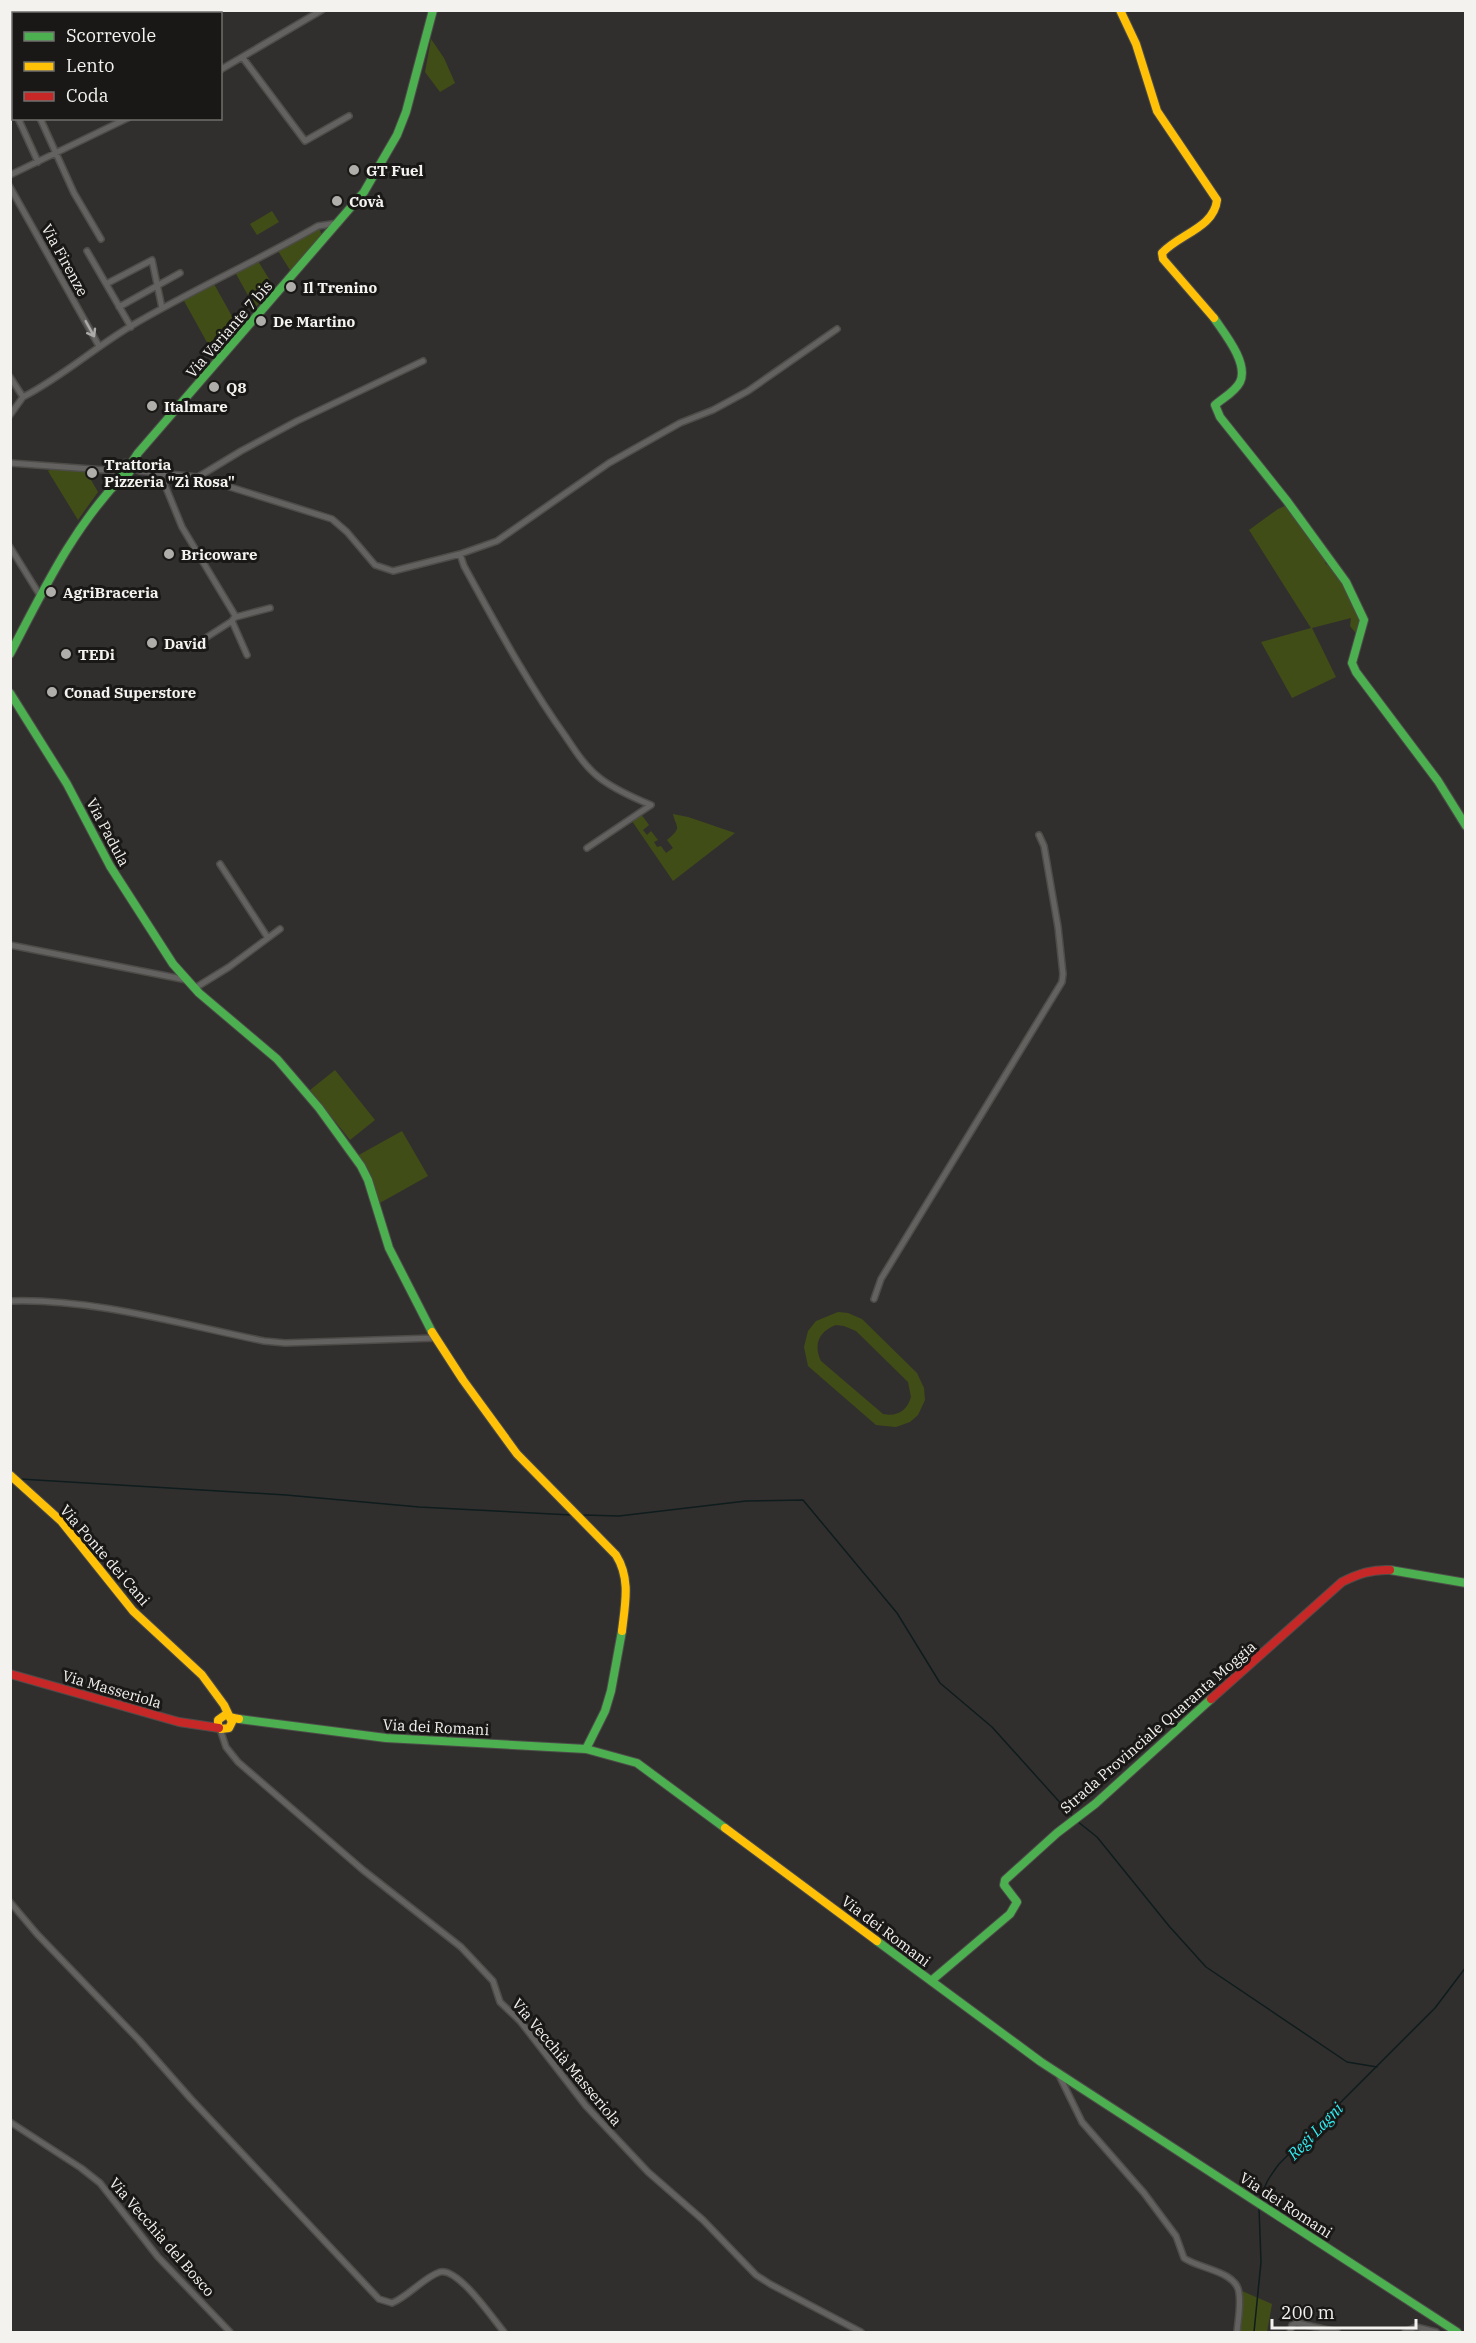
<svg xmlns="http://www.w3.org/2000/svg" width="1476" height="2343" viewBox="0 0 1476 2343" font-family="'IBM Plex Serif',serif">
<rect width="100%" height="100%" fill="#312f2d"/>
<path fill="#414d17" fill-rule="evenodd" d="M 431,39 L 444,58 L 455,83 L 440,92 L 425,72 Z
M 272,211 L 279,222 L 257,235 L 250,224 Z
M 316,229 L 320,230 L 322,236 L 292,270 L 290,270 L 278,251 Z
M 258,261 L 274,287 L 255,308 L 235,272 Z
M 214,284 L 238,327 L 214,355 L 183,299 Z
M 51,466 L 84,468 L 98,492 L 78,520 L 48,471 L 50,470 Z
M 1287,505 L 1327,560 L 1325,563 L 1327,565 L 1330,564 L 1339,576 L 1361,620 L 1358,636 L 1350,626 L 1351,618 L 1312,628 L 1336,677 L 1292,698 L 1261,642 L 1311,628 L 1249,530 L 1278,509 Z
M 641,814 L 649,825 L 643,830 L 647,835 L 651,831 L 658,840 L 654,842 L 657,847 L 661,846 L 666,853 L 673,848 L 667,840 C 683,827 676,828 673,814 L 688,817 L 735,833 L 673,881 L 632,821 Z
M 335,1070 L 375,1120 L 350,1140 L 310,1090 Z
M 402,1131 L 428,1176 L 378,1204 L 357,1156 Z
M 838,1312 L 848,1313 L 862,1319 L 917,1373 L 924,1388 L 925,1400 L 918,1415 L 910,1422 L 896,1427 L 876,1425 L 808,1366 L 804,1347 L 808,1331 L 816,1321 ZM 836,1325 L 844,1326 L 856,1331 L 908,1382 L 911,1397 C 907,1411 897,1417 883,1414 L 821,1361 C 813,1345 819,1331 836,1325 Z
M 1242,2291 L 1272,2304 L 1267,2332 L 1240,2332 Z"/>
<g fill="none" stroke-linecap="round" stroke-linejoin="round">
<path stroke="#0e1c1d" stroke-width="1.5" d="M 20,1479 L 286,1495 L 419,1507 L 572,1515
M 583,1515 L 619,1516 L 746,1501 L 803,1500 L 897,1613 L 940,1683 L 992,1727 L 1073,1817
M 1077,1821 L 1097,1837 L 1169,1926 L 1206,1967 L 1347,2062 L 1377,2067
M 1260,2201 C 1263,2186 1270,2176 1279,2164 L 1435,2008 L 1466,1967
M 1254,2332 L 1261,2262 L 1259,2208"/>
<defs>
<path id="street" d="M 10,58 L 14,64
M 243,58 L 305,141 L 349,116
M 220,70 L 322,10
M 10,104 L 14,110
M 18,118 L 38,162
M 40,118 L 74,193 L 101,239
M 10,175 L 128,118
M 10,187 L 99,346
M 87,251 L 131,327
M 106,284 L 152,260 L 162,308
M 119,307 L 180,273
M 10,377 L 23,397 L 10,415
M 23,397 C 62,377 94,348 131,326 C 192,290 257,261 318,226 L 338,223
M 10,463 L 119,471
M 130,467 L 140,471 L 198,477 L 332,519 L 347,532 L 375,565 L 393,571 L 460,554 L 497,541 L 609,463 L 680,423 L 713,410 L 748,391 L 837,329
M 110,468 L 120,466
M 160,473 L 182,527 L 236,617 L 270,608
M 198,477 L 241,451 L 297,421 L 423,361
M 10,547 L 41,597
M 460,554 L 464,566 C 496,624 527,683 566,737 C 576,752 586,768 601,779 C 616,790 634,798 651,805 L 587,848
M 234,618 L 232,621 L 247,655
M 190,648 L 232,621
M 220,864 L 268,938
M 10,945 L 187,980
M 195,988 L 229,967 L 280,929
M 874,1299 L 881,1279 L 1062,982 L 1063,974 L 1058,927 L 1044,846 L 1039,835
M 10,1301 C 92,1298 184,1325 264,1341 L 285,1343 L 435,1338
M 220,1729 L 226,1747 L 238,1762 L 363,1870 L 461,1947 L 493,1981 L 500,2002 L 520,2021 L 586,2106 L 648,2172 L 703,2220 L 756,2275 L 770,2284 L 861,2332
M 10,1902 L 37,1934 L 139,2040 L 191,2099 L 379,2299 L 392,2303 C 409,2296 424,2277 440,2272 C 458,2267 493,2319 504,2332
M 1058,2073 L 1082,2122 L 1144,2193 L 1176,2236 L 1184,2258 C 1199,2269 1237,2271 1239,2293 C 1241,2306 1238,2320 1237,2332
M 10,2122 L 81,2168 L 100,2183 L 158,2257 L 230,2332
M 1290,2332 L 1292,2325 L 1297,2323 L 1337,2332
M 1405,2332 L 1416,2327 L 1436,2332"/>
<path id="fast" d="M 1214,318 C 1224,333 1249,363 1240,382 C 1235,392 1223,398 1215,405 L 1220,417 L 1287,501 L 1346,582 L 1364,620 L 1352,663 L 1356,672 L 1438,781 L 1466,826
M119.5 469a5.5 5.5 0 1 1 11 0a5.5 5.5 0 1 1-11 0Z
M 129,467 L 138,453 L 364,192 L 397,135 L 406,112 L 433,10
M 10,654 C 43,591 73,527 124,475
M 10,693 L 67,784 L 110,866 L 173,964 L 199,993 L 277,1059 L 319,1108 L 361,1166 L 368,1180 L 389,1248 L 432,1332
M 1390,1570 L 1466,1583
M 239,1719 L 386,1738 L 586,1749 L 637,1763 L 725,1828
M 586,1749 L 605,1711 L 611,1691 L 622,1631
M 877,1941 L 1041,2062 L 1457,2332
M 931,1981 L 1010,1914 L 1017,1902 L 1004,1885 L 1005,1880 L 1057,1833 L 1095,1804 L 1211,1699"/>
<path id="slow" d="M 1120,10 L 1136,44 L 1157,111 L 1217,200 C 1214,228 1179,234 1162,253 L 1163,259 L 1214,318
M 432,1332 L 463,1380 L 517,1454 L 616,1555 C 631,1579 625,1604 622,1631
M 10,1475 L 61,1521 L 133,1611 L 202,1675 L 224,1705 L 232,1722 L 229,1728 L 221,1729 L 218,1726 L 218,1720 L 225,1715 C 229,1717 234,1718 239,1719
M 725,1828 L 877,1941"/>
<path id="jam" d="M 10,1674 L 179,1722 L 219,1728
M 1211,1699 L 1342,1582 C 1358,1574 1372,1569 1390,1570"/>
</defs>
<use href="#street" stroke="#4d4c49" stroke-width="8"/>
<use href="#fast" stroke="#4d4c49" stroke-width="10"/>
<use href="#slow" stroke="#4d4c49" stroke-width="10"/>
<use href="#jam" stroke="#4d4c49" stroke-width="10"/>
<use href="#street" stroke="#636260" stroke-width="5"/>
<use href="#fast" stroke="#4caf50" stroke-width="8"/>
<use href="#slow" stroke="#ffc107" stroke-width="8"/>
<use href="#jam" stroke="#c62828" stroke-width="8"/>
</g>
<defs><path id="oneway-shaft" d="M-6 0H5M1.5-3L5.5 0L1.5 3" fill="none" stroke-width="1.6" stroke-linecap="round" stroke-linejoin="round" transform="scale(1.5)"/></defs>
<use stroke="#abaaa8" href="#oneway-shaft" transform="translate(90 329) rotate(61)"/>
<g fill="#afaeab" stroke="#191816" stroke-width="2">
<circle cx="354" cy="170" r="6"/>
<circle cx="337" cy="201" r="6"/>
<circle cx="291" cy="287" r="6"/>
<circle cx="261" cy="321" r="6"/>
<circle cx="214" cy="387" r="6"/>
<circle cx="152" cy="406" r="6"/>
<circle cx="92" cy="473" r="6"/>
<circle cx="169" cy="554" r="6"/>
<circle cx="51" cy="592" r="6"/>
<circle cx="152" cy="643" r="6"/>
<circle cx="66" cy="654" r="6"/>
<circle cx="52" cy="692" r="6"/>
</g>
<g text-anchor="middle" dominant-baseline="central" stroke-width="6" stroke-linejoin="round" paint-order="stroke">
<g font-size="15" font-weight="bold" fill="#f3f2ef" stroke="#191816" text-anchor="start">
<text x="366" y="170">GT Fuel</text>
<text x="349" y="201">Covà</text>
<text x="303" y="287">Il Trenino</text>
<text x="273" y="321">De Martino</text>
<text x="226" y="387">Q8</text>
<text x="164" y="406">Italmare</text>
<text x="104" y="464">Trattoria<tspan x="104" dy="17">Pizzeria "Zì Rosa"</tspan></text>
<text x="181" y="554">Bricoware</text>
<text x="63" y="592">AgriBraceria</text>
<text x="164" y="643">David</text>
<text x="78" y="654">TEDi</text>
<text x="64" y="692">Conad Superstore</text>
</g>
<g font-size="15" fill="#f3f2ef" stroke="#191816">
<text transform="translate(65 260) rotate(61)">Via Firenze</text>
<text transform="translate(229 329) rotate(-49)">Via Variante 7 bis</text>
<text transform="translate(108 832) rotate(62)">Via Padula</text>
<text transform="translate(105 1555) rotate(49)">Via Ponte dei Cani</text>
<text transform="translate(112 1689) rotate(16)">Via Masseriola</text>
<text transform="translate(436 1727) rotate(3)">Via dei Romani</text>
<text transform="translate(1158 1727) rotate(-41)">Strada Provinciale Quaranta Moggia</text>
<text transform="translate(886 1931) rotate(37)">Via dei Romani</text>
<text transform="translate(567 2062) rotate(50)">Via Vecchià Masseriola</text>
<text transform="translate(1286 2205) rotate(33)">Via dei Romani</text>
<text transform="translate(162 2237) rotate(49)">Via Vecchia del Bosco</text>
</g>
<g font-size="16" font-style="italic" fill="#31eef4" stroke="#191816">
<text transform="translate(1315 2131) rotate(-46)">Regi Lagni</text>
</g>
</g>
<rect width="1476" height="2343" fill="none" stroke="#f3f2ef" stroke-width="24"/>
<rect x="12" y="12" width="210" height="108" fill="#191816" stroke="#706f6d" stroke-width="1.5"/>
<rect x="24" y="32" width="30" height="9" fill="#4caf50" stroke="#706f6d" stroke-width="1.5"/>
<text x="66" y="42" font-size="18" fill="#f3f2ef">Scorrevole</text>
<rect x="24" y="62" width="30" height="9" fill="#ffc107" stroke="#706f6d" stroke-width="1.5"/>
<text x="66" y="72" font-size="18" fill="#f3f2ef">Lento</text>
<rect x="24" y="92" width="30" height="9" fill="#c62828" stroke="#706f6d" stroke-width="1.5"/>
<text x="66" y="102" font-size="18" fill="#f3f2ef">Coda</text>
<path d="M1272 2319v9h144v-9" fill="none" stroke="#f3f2ef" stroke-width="3"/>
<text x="1281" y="2319" font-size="18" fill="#f3f2ef" stroke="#191816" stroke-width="4.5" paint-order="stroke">200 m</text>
</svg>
